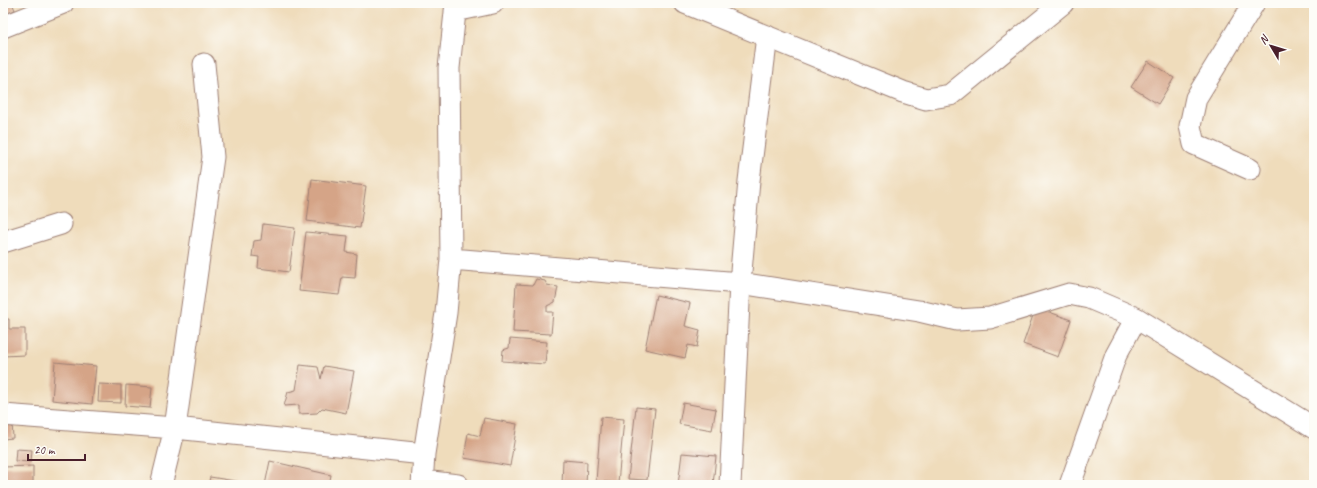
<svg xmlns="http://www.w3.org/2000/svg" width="1317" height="488" viewBox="0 0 1317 488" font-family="Caveat,sans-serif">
<rect width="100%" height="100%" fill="#fdfcf7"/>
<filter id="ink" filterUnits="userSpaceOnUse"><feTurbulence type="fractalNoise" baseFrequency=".025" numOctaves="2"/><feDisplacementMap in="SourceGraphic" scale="8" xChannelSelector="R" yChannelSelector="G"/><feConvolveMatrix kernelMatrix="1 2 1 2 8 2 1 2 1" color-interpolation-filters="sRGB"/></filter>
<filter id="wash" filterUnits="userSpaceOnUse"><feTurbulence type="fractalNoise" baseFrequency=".012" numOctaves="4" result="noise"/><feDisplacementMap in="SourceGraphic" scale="16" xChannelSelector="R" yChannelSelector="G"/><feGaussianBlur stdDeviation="0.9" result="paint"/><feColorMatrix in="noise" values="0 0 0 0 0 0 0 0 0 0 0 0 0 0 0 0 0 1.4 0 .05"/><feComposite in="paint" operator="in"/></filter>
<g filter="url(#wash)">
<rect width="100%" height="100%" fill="#efdcbb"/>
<g id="blocks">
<path fill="#d5a487" d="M 3,3 L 12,3 L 15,10 L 3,15 Z
M 1148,61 L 1174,78 L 1158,104 L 1131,87 Z
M 312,179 L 366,186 L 360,228 L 307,221 Z
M 263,224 L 295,228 L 289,272 L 258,268 L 259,257 L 252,256 L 254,241 L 261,240 Z
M 306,232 L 348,236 L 346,252 L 357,254 L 355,278 L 342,277 L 339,295 L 299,291 Z
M 536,279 L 545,281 L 547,285 L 558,287 L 555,302 L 547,306 L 547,312 L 553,312 L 551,334 L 513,332 L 516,284 L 533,285 Z
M 656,295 L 690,303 L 685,326 L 700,330 L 697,347 L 688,345 L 685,358 L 645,349 Z
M 1036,307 L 1071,320 L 1058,357 L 1023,344 Z
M 3,319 L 9,319 L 9,329 L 25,329 L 25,355 L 3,356 Z
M 510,339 L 547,342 L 545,364 L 502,361 L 503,350 L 509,348 Z
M 55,362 L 96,366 L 92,404 L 52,400 Z
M 300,365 L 318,367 L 321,379 L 324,366 L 354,371 L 346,413 L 322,408 L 317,413 L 299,414 L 299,405 L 284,406 L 288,392 L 296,390 Z
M 99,384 L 121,385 L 121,403 L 98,402 Z
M 126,385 L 152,387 L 150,408 L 125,406 Z
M 683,403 L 716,409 L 712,430 L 679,424 Z
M 636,407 L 655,409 L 647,480 L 628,479 Z
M 601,417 L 624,419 L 618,483 L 596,481 Z
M 484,418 L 517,424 L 510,466 L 464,458 L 468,433 L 480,436 Z
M 12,423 L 13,438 L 3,439 L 3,424 Z
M 16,449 L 32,450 L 31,462 L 15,461 Z
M 682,453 L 716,456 L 713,485 L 678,485 Z
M 563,460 L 587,462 L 586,485 L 562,485 Z
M 270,461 L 331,475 L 329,485 L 265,485 Z
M 33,466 L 33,485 L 3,485 L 3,467 Z
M 210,477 L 254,484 L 254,485 L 208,485 Z"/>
</g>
</g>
<g filter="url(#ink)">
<use href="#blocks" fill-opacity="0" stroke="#9c7e73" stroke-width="1"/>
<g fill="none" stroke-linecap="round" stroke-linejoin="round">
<defs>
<path id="minor" d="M 685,3 L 903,92 L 926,99 L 950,95 L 1063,3
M 455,11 L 493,3
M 3,27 L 63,3
M 1250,169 L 1194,144 L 1190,126 L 1196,98 L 1254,3
M 3,242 L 61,224
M 451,259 L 740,283 L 919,311 L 957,320 L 990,318 L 1069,294 L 1089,298 L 1136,318
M 3,415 L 175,428 L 424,454
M 423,481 L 458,485
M 161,485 L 175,428 L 213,157 L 204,64
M 422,485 L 424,454 L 446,313 L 451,259 L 449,68 L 456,3
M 730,485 L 740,283 L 749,181 L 767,36
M 1070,485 L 1116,355 L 1136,318 L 1314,428"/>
</defs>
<use href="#minor" stroke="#9c7e73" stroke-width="23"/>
<use href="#minor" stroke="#fff" stroke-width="21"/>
</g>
</g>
<rect width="1317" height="488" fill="none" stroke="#fdfcf7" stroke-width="16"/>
<g transform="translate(1271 46) rotate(308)" stroke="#fdfcf7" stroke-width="3" paint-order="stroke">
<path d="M0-3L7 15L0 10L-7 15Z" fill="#4a1f2b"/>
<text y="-6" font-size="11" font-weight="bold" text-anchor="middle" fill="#4a1f2b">N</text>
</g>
<path d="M28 454v6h57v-6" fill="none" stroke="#4a1f2b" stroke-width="2"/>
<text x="34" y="454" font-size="12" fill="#4a1f2b" stroke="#fdfcf7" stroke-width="3" paint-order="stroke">20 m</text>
</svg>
